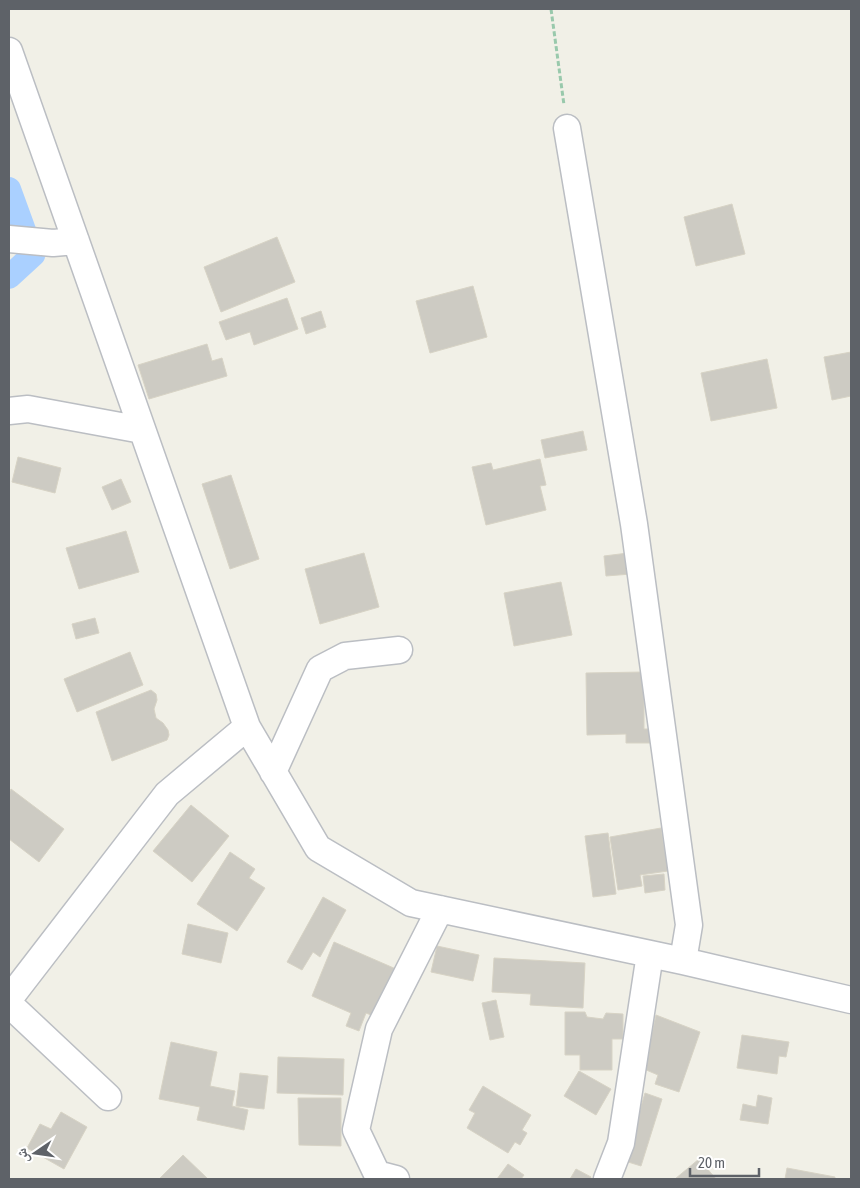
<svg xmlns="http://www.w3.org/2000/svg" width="860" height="1188" viewBox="0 0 860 1188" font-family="'Asap Condensed','Noto Naskh Arabic',sans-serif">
<rect width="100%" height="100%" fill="#f1f0e7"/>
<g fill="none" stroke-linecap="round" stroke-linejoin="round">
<path stroke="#aad0ff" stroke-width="24" d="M 9,189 L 33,255 L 9,277"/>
</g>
<path fill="#cdcbc3" stroke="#d7d3c5" d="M 732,204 L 745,254 L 696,266 L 684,217 Z
M 277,237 L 295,282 L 221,312 L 204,267 Z
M 473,286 L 487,337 L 430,353 L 416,301 Z
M 287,298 L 298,329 L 254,345 L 250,332 L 226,340 L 219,322 Z
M 321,311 L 326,327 L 306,334 L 301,318 Z
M 207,344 L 212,361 L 222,358 L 227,376 L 149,399 L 138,365 Z
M 851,352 L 851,396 L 832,400 L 824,357 Z
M 767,359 L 777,408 L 711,421 L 701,373 Z
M 583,431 L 587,450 L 545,458 L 541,440 Z
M 18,457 L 61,468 L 55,493 L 12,482 Z
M 540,459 L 546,485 L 540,486 L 546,510 L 486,525 L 472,467 L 491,463 L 493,470 Z
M 231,475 L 259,559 L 230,569 L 202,484 Z
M 121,479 L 131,502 L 112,510 L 102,487 Z
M 126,531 L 139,572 L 79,589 L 66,548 Z
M 364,553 L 379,607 L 320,624 L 305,569 Z
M 628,553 L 631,574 L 606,576 L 604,556 Z
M 561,582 L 572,635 L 514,646 L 504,593 Z
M 95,618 L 99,633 L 76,639 L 72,624 Z
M 130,652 L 143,685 L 77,712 L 64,679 Z
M 644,672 L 644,729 L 657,729 L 657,743 L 626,743 L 626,734 L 587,735 L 586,673 Z
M 151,690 L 156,694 L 157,700 L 154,709 L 156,718 L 163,723 L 168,730 L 169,735 L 167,740 L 112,761 L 96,712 Z
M 11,789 L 64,829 L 39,862 L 9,839 L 9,793 Z
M 191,805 L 229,836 L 192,882 L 153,851 Z
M 661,828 L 668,871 L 640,875 L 642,886 L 618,890 L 610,837 Z
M 608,833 L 616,894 L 593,897 L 585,836 Z
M 230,852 L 255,869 L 249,878 L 265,888 L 237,931 L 197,904 Z
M 664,874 L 665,890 L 645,893 L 643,876 Z
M 323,897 L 346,910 L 320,957 L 313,952 L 302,970 L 287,962 Z
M 188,924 L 228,933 L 221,963 L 182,954 Z
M 334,942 L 396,969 L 376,1017 L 366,1013 L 359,1031 L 346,1026 L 351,1013 L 312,996 Z
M 437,946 L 479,955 L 473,981 L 431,972 Z
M 494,958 L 585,963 L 583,1008 L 530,1005 L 531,994 L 492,992 Z
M 496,1000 L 504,1037 L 490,1040 L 482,1003 Z
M 565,1012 L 585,1012 L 587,1017 L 603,1019 L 606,1013 L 623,1014 L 623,1039 L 612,1039 L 612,1070 L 580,1070 L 580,1055 L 565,1055 Z
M 656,1015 L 700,1032 L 679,1092 L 655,1084 L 658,1075 L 644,1069 Z
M 742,1035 L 789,1042 L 786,1057 L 779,1056 L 777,1074 L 737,1068 Z
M 171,1042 L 217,1052 L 210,1086 L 235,1091 L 232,1106 L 248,1110 L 244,1130 L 197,1120 L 200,1107 L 159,1099 Z
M 278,1057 L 344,1059 L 343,1095 L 277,1093 Z
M 579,1071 L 611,1089 L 596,1115 L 564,1096 Z
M 240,1073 L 268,1076 L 264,1109 L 236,1106 Z
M 483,1086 L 531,1115 L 522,1130 L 527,1133 L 520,1145 L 515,1142 L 508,1153 L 467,1128 L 475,1113 L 469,1110 Z
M 645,1093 L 662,1099 L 641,1166 L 625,1161 Z
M 758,1095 L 772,1098 L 768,1124 L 740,1120 L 743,1104 L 756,1107 Z
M 298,1098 L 341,1098 L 341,1146 L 299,1145 Z
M 61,1112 L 87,1127 L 64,1169 L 27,1148 L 40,1124 L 51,1129 Z
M 183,1155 L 208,1179 L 159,1179 Z
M 699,1159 L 716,1179 L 675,1179 Z
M 508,1164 L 524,1175 L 521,1179 L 497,1179 Z
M 787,1168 L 835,1177 L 835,1179 L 785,1179 Z
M 576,1169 L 591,1177 L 590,1179 L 570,1179 Z"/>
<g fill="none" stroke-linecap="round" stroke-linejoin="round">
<defs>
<path id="street" d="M 9,51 L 247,727 L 318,848 L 411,903 L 683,961 L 851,1000
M 567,128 L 634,524 L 689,925 L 683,961
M 9,239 L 53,243 L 76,241
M 9,411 L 28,409 L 142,430
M 273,772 L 320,669 L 345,656 L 399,650
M 9,999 L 167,794 L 247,727
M 9,1004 L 108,1097
M 396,1179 L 377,1174 L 356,1130 L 379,1029 L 440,909
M 607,1179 L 621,1143 L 650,954"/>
</defs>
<use href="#street" stroke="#bbbec3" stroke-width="29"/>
<path stroke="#99c9ac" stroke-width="3" stroke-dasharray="5 2.5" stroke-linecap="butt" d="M 551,9 L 564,105"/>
<use href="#street" stroke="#fff" stroke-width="26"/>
</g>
<rect width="860" height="1188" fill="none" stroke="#5e6268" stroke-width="20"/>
<g transform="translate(35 1153) rotate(257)" stroke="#ffffff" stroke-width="4" paint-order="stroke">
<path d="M0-4L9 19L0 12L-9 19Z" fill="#5e6268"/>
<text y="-8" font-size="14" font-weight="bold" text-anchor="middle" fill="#5e6268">ش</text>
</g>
<path d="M690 1168v8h69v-8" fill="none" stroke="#5e6268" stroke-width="2.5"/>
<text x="698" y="1168" font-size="15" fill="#5e6268" stroke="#ffffff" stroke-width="4" paint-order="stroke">20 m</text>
</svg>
